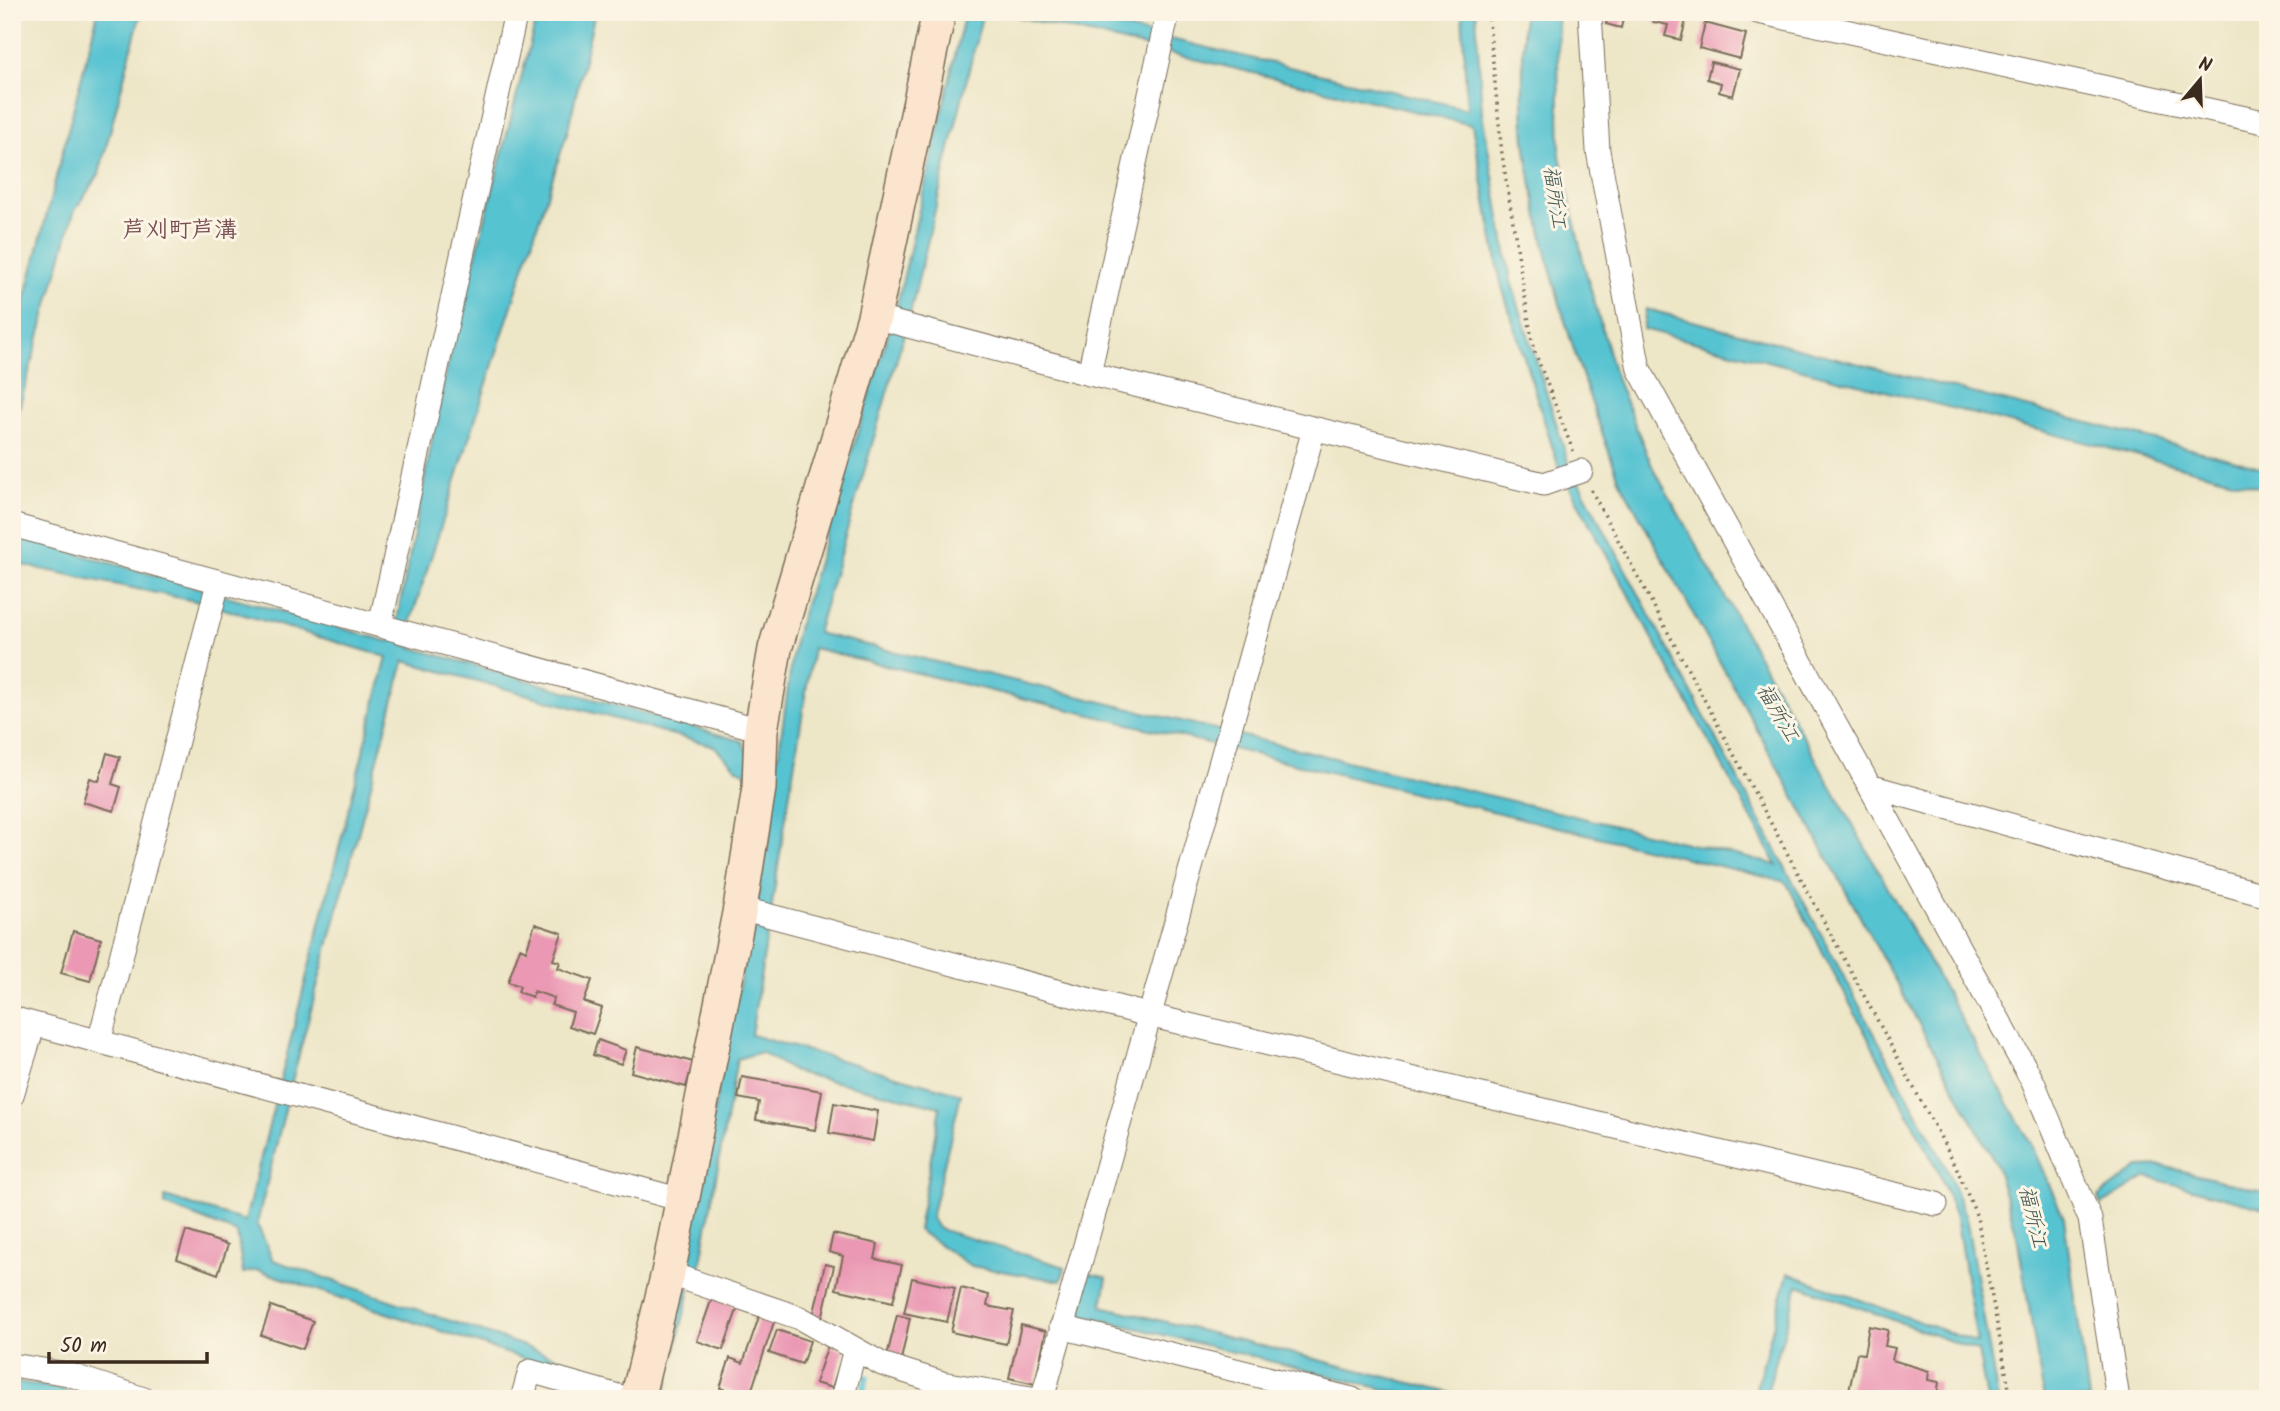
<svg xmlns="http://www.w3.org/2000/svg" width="2280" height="1411" viewBox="0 0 2280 1411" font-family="Kalam,'Klee One',sans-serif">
<rect width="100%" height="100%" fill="#fcf5e5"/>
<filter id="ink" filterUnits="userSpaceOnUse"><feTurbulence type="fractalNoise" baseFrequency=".0143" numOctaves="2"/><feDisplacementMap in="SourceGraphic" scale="14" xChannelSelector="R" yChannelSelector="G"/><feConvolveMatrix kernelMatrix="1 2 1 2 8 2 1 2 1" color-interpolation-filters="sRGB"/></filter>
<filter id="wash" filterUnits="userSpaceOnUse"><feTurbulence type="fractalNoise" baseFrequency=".00686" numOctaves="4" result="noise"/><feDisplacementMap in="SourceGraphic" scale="28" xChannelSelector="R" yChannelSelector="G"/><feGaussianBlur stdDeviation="1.57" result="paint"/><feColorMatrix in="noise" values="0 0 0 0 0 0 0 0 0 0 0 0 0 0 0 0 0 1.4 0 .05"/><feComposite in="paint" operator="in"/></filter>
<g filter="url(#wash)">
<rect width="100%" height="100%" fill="#ede6c7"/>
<path fill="#57c3d1" stroke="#497678" stroke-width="2" d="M 98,12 L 141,12 L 99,174 L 74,212 L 12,433 L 12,351 Z
M 538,12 L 595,12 L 568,130 L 403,645 L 742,741 L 750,757 L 773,765 L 779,751 L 795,637 L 897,305 L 965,12 L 983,12 L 910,314 L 817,633 L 1777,865 L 1559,468 L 1501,284 L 1472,125 L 997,12 L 1056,12 L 1467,109 L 1462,12 L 1476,12 L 1482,113 L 1511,281 L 1569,464 L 1947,1169 L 1966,1218 L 1998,1399 L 1987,1399 L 1978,1351 L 1798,1285 L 1765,1399 L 1753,1399 L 1788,1273 L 1977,1343 L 1956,1217 L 1939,1173 L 1786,882 L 813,648 L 751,1035 L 961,1094 L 931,1218 L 939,1229 L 1065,1267 L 1061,1281 L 971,1266 L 918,1230 L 940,1107 L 795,1072 L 761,1052 L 737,1059 L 699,1273 L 687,1271 L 683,1263 L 773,818 L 774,787 L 736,768 L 714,746 L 404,661 L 292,1081 L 257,1224 L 273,1260 L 623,1380 L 622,1387 L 530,1361 L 258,1270 L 243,1273 L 237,1233 L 165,1205 L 165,1197 L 245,1221 L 387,657 L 200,602 L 12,563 L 12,535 L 390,642 L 397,620 L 444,380 Z
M 1523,12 L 1557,12 L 1560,156 L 1585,269 L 1616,378 L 1652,466 L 2031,1144 L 2064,1218 L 2089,1399 L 2044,1399 L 2017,1235 L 1995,1162 L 1619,479 C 1580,374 1544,268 1527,156 C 1520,110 1524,59 1523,12 Z
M 1646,309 L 2268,469 L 2268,489 L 1643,329 Z
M 2163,1166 L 2268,1193 L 2268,1209 L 2147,1177 L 2101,1205 L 2098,1197 L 2139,1167 Z
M 1088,1273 L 1107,1278 L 1102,1306 L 1475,1399 L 1424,1399 L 1082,1315 Z
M 678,1288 L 690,1289 L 664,1399 L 650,1399 Z
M 12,1381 L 60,1389 L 91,1399 L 32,1399 L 12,1393 Z"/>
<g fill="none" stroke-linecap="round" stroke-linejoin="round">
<path stroke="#57c3d1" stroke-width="6" d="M 861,1399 L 867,1377"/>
</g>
<g id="blocks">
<path fill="#eb98b4" d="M 1609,12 L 1641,12 L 1639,18 L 1624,14 L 1621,28 L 1606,24 Z
M 1655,12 L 1688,12 L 1681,40 L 1665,36 L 1668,25 L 1653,22 Z
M 1705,23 L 1746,34 L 1740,59 L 1699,48 Z
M 1711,62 L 1740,69 L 1733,96 L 1719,92 L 1721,83 L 1707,79 Z
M 107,753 L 120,757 L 112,784 L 121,787 L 114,811 L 83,802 L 90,778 L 99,781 Z
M 535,924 L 562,933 L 553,960 L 560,962 L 558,968 L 592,980 L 584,1002 L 602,1008 L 593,1034 L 569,1026 L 573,1012 L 551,1005 L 554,998 L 534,991 L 532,997 L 518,992 L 520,986 L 508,982 L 520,948 L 526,951 Z
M 73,931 L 101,939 L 90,981 L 61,973 Z
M 598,1040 L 626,1050 L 621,1064 L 593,1055 Z
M 637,1047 L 693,1062 L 686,1087 L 631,1072 Z
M 742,1077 L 822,1091 L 815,1130 L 756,1120 L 759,1102 L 738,1098 Z
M 834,1103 L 878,1111 L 873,1141 L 829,1133 Z
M 186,1231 L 228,1245 L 218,1274 L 177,1259 Z
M 833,1234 L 878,1244 L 875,1259 L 902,1265 L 893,1302 L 836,1289 L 843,1256 L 829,1252 Z
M 825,1264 L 834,1266 L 822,1319 L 813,1317 Z
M 912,1278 L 955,1288 L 947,1322 L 904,1313 Z
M 961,1288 L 989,1295 L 987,1306 L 1014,1311 L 1006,1344 L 951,1332 Z
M 712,1298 L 738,1307 L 723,1350 L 697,1341 Z
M 271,1306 L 313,1321 L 303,1349 L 261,1335 Z
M 760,1314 L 775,1319 L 749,1398 L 720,1388 L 730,1358 L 743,1363 Z
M 897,1315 L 910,1318 L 901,1360 L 887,1356 Z
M 1021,1325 L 1046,1331 L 1035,1384 L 1009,1378 Z
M 1869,1326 L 1888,1330 L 1885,1346 L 1895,1348 L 1892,1360 L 1929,1371 L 1928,1380 L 1939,1382 L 1937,1396 L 1933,1395 L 1933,1399 L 1861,1399 L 1862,1394 L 1849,1391 L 1857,1353 L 1864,1354 Z
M 777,1330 L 810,1341 L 802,1364 L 769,1353 Z
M 828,1345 L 844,1350 L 832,1388 L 815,1383 Z"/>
</g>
</g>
<g filter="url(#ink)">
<use href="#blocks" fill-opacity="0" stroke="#796c59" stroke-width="2"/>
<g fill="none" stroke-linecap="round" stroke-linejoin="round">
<defs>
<path id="street" d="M 1590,12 L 1598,151 L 1639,369 L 2033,1082 L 2090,1219 L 2118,1399
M 1758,12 L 2268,123
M 874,317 L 1089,374 L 1544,484 L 1581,471
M 1089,374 L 1168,12
M 12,525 L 761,730
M 380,625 L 516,12
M 1873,787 L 2268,896
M 740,908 L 1148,1015 L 1936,1204
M 12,1018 L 682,1200
M 99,1042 L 218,583
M 12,1095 L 34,1024
M 668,1273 L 800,1318 L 882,1364 L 942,1383 L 1037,1399
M 1061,1327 L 1352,1399
M 12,1365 L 68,1374 L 144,1399
M 522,1399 L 530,1371 L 629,1399
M 842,1399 L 855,1349
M 1042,1399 L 1314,429"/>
<path id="secondary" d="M 637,1399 L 668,1273 L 740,908 L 759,788 L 761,730 L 775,649 L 874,317 L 939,12"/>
</defs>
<use href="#street" stroke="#796c59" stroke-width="25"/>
<use href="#secondary" stroke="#796c59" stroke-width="36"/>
<path stroke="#796c59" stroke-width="3.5" stroke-dasharray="2 5" stroke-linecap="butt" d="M 1488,12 L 1502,154 L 1533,347 L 1573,451
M 1591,490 L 1955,1164 L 1977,1217 L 2011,1399"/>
<use href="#street" stroke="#fff" stroke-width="23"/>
<use href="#secondary" stroke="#fbe5cf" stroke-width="33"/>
</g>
</g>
<g text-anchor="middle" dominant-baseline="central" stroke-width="6" stroke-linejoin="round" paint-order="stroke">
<g font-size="21" font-style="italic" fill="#435854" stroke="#fcf5e5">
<text transform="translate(1554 197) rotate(82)">福所江</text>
<text transform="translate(1777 713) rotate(60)">福所江</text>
<text transform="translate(2032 1217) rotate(77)">福所江</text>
</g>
<g font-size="23" font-weight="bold" fill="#795052" stroke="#fcf5e5">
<text x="180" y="231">芦刈町芦溝</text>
</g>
</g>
<rect width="2280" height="1411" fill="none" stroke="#fcf5e5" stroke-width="42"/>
<g transform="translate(2200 80) rotate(19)" stroke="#fcf5e5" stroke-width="5" paint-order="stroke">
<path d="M0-5L12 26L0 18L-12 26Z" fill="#3b2a1e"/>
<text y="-10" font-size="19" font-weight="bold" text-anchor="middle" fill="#3b2a1e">N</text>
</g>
<path d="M49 1352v10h158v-10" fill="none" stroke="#3b2a1e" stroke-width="3.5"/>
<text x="60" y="1352" font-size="21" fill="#3b2a1e" stroke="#fcf5e5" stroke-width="5" paint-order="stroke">50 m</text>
</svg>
